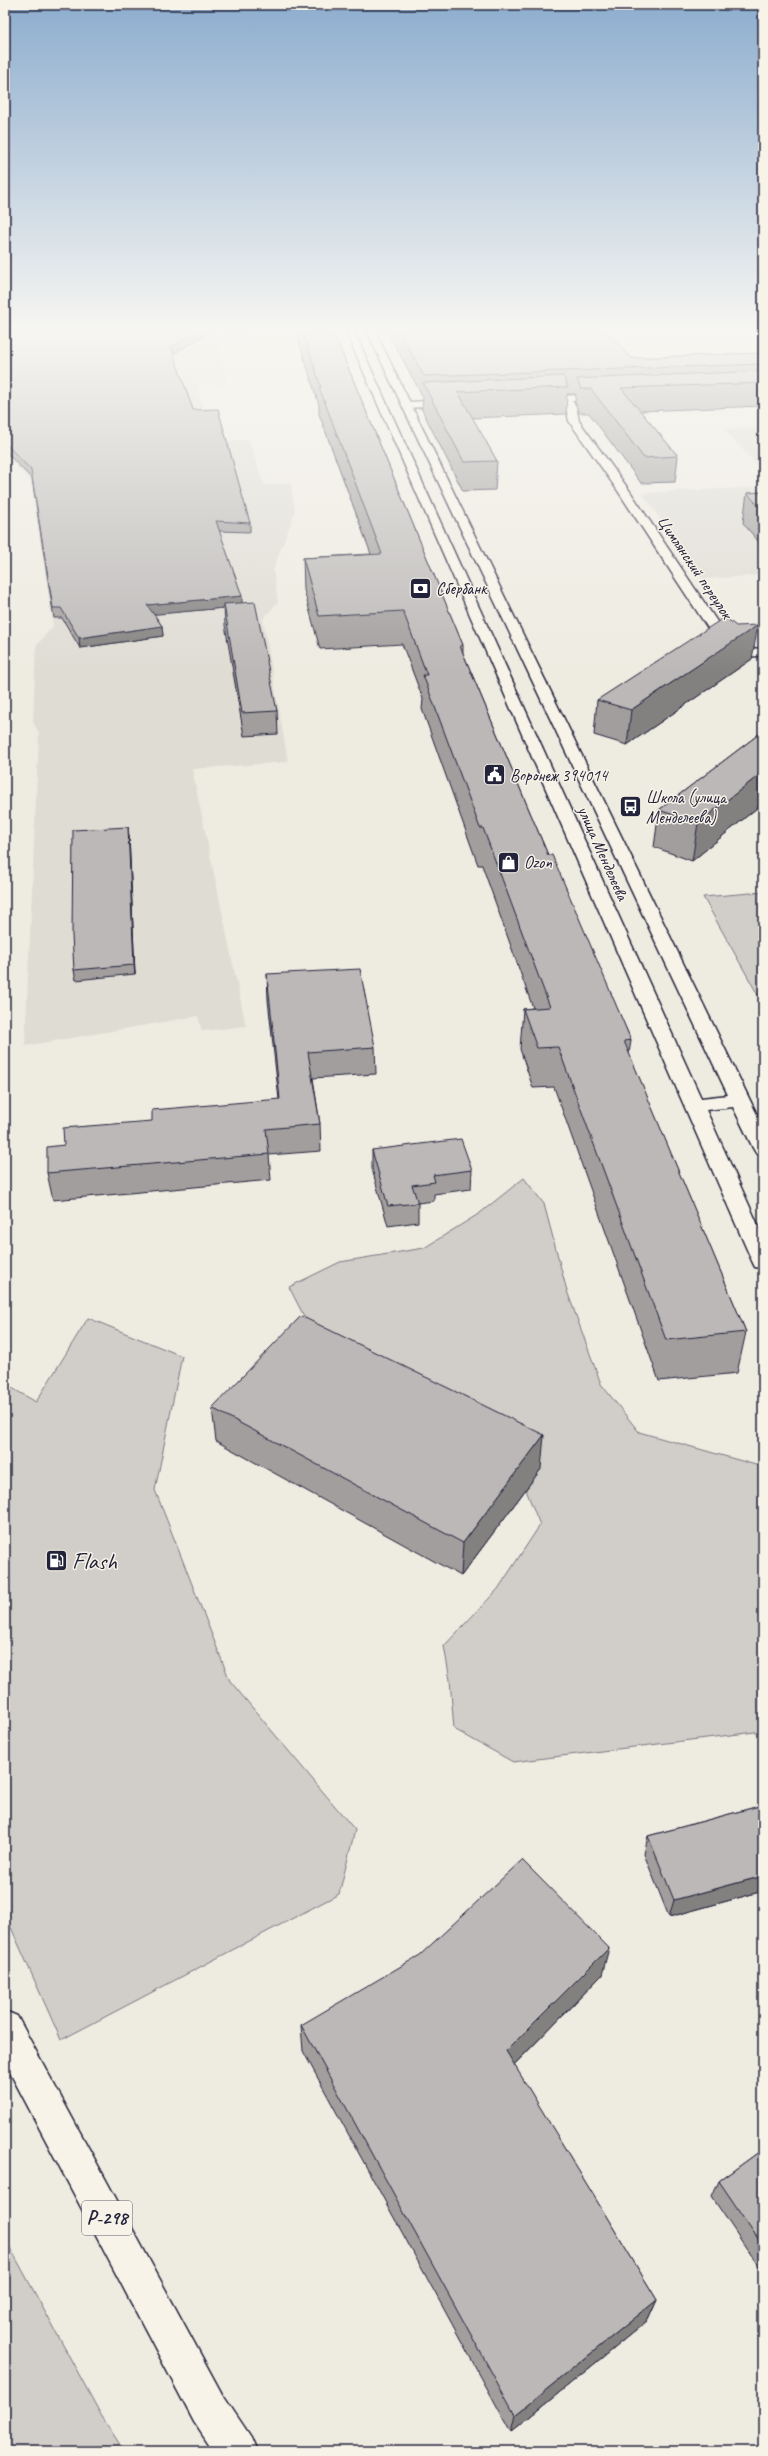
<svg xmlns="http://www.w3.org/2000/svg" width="768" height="2456" viewBox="0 0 768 2456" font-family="Caveat,sans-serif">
<rect width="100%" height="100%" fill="#eeebe1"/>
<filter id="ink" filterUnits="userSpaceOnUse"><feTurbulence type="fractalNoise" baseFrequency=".025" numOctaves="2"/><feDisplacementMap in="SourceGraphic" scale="8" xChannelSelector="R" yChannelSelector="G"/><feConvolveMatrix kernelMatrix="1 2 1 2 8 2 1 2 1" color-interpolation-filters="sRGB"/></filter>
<g filter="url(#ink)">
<path fill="#dfdcd4" d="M 197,329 L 218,340 L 226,384 L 197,385 L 211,441 L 249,440 L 264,485 L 291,483 L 295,512 L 273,570 L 278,602 L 263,619 L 288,762 L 192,769 L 246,1026 L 202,1031 L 198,1016 L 25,1046 L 39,733 L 33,722 L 36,646 L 53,626 L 31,482 L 5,455 L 5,372 Z
M 763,428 L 763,471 L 724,430 Z
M 763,487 L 763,575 L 703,579 L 642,493 Z"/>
<path fill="#d1cdc9" stroke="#7a7882" d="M 763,892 L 763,1004 L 703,897 Z
M 524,1178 L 544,1204 L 567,1291 L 601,1384 L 639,1432 L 763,1467 L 763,1731 L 513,1762 L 454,1729 L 450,1680 L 444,1646 L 498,1589 L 540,1525 L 511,1453 L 307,1322 L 289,1287 L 340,1262 L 424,1248 L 480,1213 Z
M 88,1318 L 182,1356 L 155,1490 L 230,1681 L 355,1830 L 339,1894 L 61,2040 L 5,1914 L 5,1384 L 36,1402 Z
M 5,2238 L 101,2415 L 124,2451 L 5,2451 Z"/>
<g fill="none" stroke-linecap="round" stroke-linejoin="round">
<defs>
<path id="street" d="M 754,329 L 763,329 L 763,337 Z
M 606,394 L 611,397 L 609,399 L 572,401 L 576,406 L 579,421 L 629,490 L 736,650 L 763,648 L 763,656 L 727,657 L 618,491 L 569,421 L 566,407 L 562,402 L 536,403 L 531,400 L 536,397 Z
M 452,400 L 455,401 L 455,405 L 407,408 L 402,405 L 407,402 Z"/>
<path id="secondary" d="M 345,329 L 353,329 L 701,1098 L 728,1095 L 366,329 L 374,329 L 763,1127 L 763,1155 L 756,1153 L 753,1148 L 733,1107 L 706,1110 L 763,1236 L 763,1269 L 755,1267 L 752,1261 Z"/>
<path id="highway" d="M 5,2011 L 17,2016 L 222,2394 L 251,2437 L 257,2451 L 213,2451 L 194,2422 L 5,2063 Z"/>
</defs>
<use href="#street" stroke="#22223b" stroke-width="3"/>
<use href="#secondary" stroke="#22223b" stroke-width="3"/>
<use href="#highway" stroke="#22223b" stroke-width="3"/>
<use href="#street" fill="#f7f3e8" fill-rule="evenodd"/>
<use href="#secondary" fill="#f7f3e8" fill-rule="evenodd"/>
<use href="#highway" fill="#f7f3e8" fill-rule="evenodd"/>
</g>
<path fill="#a19e9d" stroke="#22223b" d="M 5,329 L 106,329 L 90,331 L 216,329 L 173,354 L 193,410 L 250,523 L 250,532 L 219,531 L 277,711 L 278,734 L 244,736 L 225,625 L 224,608 L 154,614 L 162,626 L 163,636 L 80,648 L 62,618 L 54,618 L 32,479 L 5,451 L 5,333 L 62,332 L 5,332 Z
M 220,329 L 332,329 L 463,645 L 463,653 L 548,855 L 631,1040 L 629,1054 L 746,1332 L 737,1373 L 659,1381 L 554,1087 L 533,1088 L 520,1049 L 523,1009 L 533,1008 L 482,865 L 478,865 L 422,709 L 423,699 L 402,644 L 320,649 L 304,590 L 303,558 L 371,554 L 319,414 L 319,405 L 295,329 L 221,332 Z
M 386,329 L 604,329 L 631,358 L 763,353 L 763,406 L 640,411 L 678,456 L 675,482 L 641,483 L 589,413 L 579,413 L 575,402 L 576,394 L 567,394 L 566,414 L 472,418 L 497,461 L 495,490 L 463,491 L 422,410 L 423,397 Z
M 763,492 L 763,547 L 743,523 L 747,493 Z
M 752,659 L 627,745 L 594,735 L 597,700 Z
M 763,731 L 763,803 L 692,861 L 654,847 L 659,810 Z
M 129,836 L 135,974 L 76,980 L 74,970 Z
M 267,974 L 375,1047 L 376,1074 L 313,1078 L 320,1124 L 321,1151 L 269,1155 L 271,1180 L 53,1200 L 47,1173 L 64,1145 L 279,1100 L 268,1000 Z
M 372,1150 L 472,1170 L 471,1189 L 434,1194 L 434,1201 L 418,1203 L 418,1222 L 388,1226 L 372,1169 Z
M 212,1408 L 541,1469 L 461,1576 L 216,1441 Z
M 763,1805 L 763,1891 L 669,1917 L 644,1854 L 648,1836 Z
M 602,1975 L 514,2065 L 657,2300 L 648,2320 L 511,2432 L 303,2051 L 301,2025 Z
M 763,2149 L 763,2273 L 712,2197 L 719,2181 Z"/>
<path fill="#838180" stroke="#22223b" d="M 87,329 L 106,329 L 87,332 Z
M 202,329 L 216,329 L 171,355 L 171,347 Z
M 242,596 L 242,606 L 224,604 L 224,608 L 148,615 L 147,605 Z
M 758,625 L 752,659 L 627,745 L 631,710 Z
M 162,626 L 163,636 L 80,648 L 79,638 Z
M 763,772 L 763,803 L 692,861 L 698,823 Z
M 128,827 L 129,836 L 135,974 L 134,965 Z
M 544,1435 L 541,1469 L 461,1576 L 463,1543 Z
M 763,1876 L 763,1891 L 669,1917 L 674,1900 Z
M 609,1948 L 602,1975 L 502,2077 L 506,2051 Z
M 657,2300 L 648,2320 L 511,2432 L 515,2415 Z"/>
<path fill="#bbb8b7" stroke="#22223b" d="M 108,329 L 202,329 L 171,347 L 193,410 L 218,409 L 250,523 L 216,521 L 242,596 L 147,605 L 162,626 L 79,638 L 61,608 L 53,608 L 31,470 L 5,443 L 5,333 L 102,331 Z
M 302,329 L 332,329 L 463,645 L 460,646 L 548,855 L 552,855 L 631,1040 L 624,1041 L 746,1332 L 666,1340 L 558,1047 L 537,1048 L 523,1009 L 550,1007 L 483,828 L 480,828 L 423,675 L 427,675 L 403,611 L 319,616 L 303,558 L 382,554 L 319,387 L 321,387 Z
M 398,329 L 604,329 L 631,358 L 763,353 L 763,364 L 424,376 Z
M 763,371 L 763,383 L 621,388 L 678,456 L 644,458 L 591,389 L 581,389 L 577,379 Z
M 563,376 L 568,387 L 458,392 L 497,461 L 464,462 L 423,383 Z
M 763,492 L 763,511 L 747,493 Z
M 255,602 L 277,711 L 242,713 L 224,604 Z
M 725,617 L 736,626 L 758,625 L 631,710 L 597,700 Z
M 763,731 L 763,772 L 698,823 L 659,810 Z
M 128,827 L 134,965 L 74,970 L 72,935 L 73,830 Z
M 360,969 L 375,1047 L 308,1052 L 320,1124 L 266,1129 L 269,1154 L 47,1173 L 47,1147 L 64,1145 L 63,1128 L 152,1121 L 152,1110 L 280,1099 L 267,974 Z
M 461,1139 L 472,1170 L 433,1175 L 435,1182 L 412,1185 L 418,1203 L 388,1206 L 372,1150 Z
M 301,1316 L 544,1435 L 463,1543 L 212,1408 Z
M 763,1805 L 763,1876 L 674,1900 L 648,1836 Z
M 522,1860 L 609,1948 L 506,2051 L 657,2300 L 515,2415 L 301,2025 L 420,1955 Z
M 763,2149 L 763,2246 L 719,2181 Z"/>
</g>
<linearGradient id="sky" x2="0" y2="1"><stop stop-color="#8dadce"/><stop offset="0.49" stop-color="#f7f6f2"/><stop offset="1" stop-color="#f7f6f2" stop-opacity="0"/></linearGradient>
<rect width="768" height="673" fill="url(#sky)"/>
<defs>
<symbol id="bank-square" viewBox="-11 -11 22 22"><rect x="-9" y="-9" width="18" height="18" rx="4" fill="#22223b" stroke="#f7f3e8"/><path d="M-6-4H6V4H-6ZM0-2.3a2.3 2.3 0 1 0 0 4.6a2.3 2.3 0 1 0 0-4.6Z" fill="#fff"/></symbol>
<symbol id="civic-square" viewBox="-11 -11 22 22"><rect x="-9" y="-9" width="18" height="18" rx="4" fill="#22223b" stroke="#f7f3e8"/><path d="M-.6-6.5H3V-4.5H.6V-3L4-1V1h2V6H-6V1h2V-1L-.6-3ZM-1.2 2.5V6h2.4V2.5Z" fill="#fff"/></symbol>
<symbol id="bus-square" viewBox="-11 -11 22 22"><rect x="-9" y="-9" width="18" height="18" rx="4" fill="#22223b" stroke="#f7f3e8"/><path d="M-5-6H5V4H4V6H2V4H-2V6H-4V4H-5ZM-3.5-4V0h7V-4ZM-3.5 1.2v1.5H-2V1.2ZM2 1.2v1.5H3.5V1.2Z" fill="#fff"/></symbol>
<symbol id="shop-square" viewBox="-11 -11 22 22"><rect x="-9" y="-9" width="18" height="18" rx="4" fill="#22223b" stroke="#f7f3e8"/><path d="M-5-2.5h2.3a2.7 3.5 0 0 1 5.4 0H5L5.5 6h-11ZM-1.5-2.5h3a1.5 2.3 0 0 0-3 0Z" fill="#fff"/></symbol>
<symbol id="fuel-square" viewBox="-11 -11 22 22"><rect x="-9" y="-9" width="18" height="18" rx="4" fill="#22223b" stroke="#f7f3e8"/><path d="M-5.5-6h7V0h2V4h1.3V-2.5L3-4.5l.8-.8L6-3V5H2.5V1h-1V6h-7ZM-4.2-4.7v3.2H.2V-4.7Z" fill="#fff"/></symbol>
</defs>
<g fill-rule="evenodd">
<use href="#bank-square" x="408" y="576" width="25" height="25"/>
<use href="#civic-square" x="482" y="762" width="25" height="25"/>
<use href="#bus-square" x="618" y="794" width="25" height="25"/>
<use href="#shop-square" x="496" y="850" width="25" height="25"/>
<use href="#fuel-square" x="44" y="1548" width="25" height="25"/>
</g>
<g text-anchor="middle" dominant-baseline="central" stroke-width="3" stroke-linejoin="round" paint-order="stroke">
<g font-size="17" fill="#22223b" stroke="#f7f3e8">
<text transform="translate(695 567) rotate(56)">Цимлянский переулок</text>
<text transform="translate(603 853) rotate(66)">улица Менделеева</text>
</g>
<g font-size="17" fill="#22223b" stroke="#f7f3e8" text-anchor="start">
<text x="436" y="588">Сбербанк</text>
<text x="510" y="775">Воронеж 394014</text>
<text x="646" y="797">Школа (улица<tspan x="646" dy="20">Менделеева)</tspan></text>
<text x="524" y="862">Ozon</text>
</g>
<rect fill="#f7f3e8" stroke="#62616f" stroke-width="1" x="82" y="2201" width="50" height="34" rx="3"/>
<g font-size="19" font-weight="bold" fill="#22223b">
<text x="107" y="2218">Р-298</text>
</g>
<g font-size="24" fill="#22223b" stroke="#f7f3e8" text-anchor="start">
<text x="72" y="1561">Flash</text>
</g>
</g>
<rect width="768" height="2456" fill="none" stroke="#f7f3e8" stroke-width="20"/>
<rect x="10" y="10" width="748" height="2436" fill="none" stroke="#22223b" stroke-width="1.5" filter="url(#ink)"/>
</svg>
